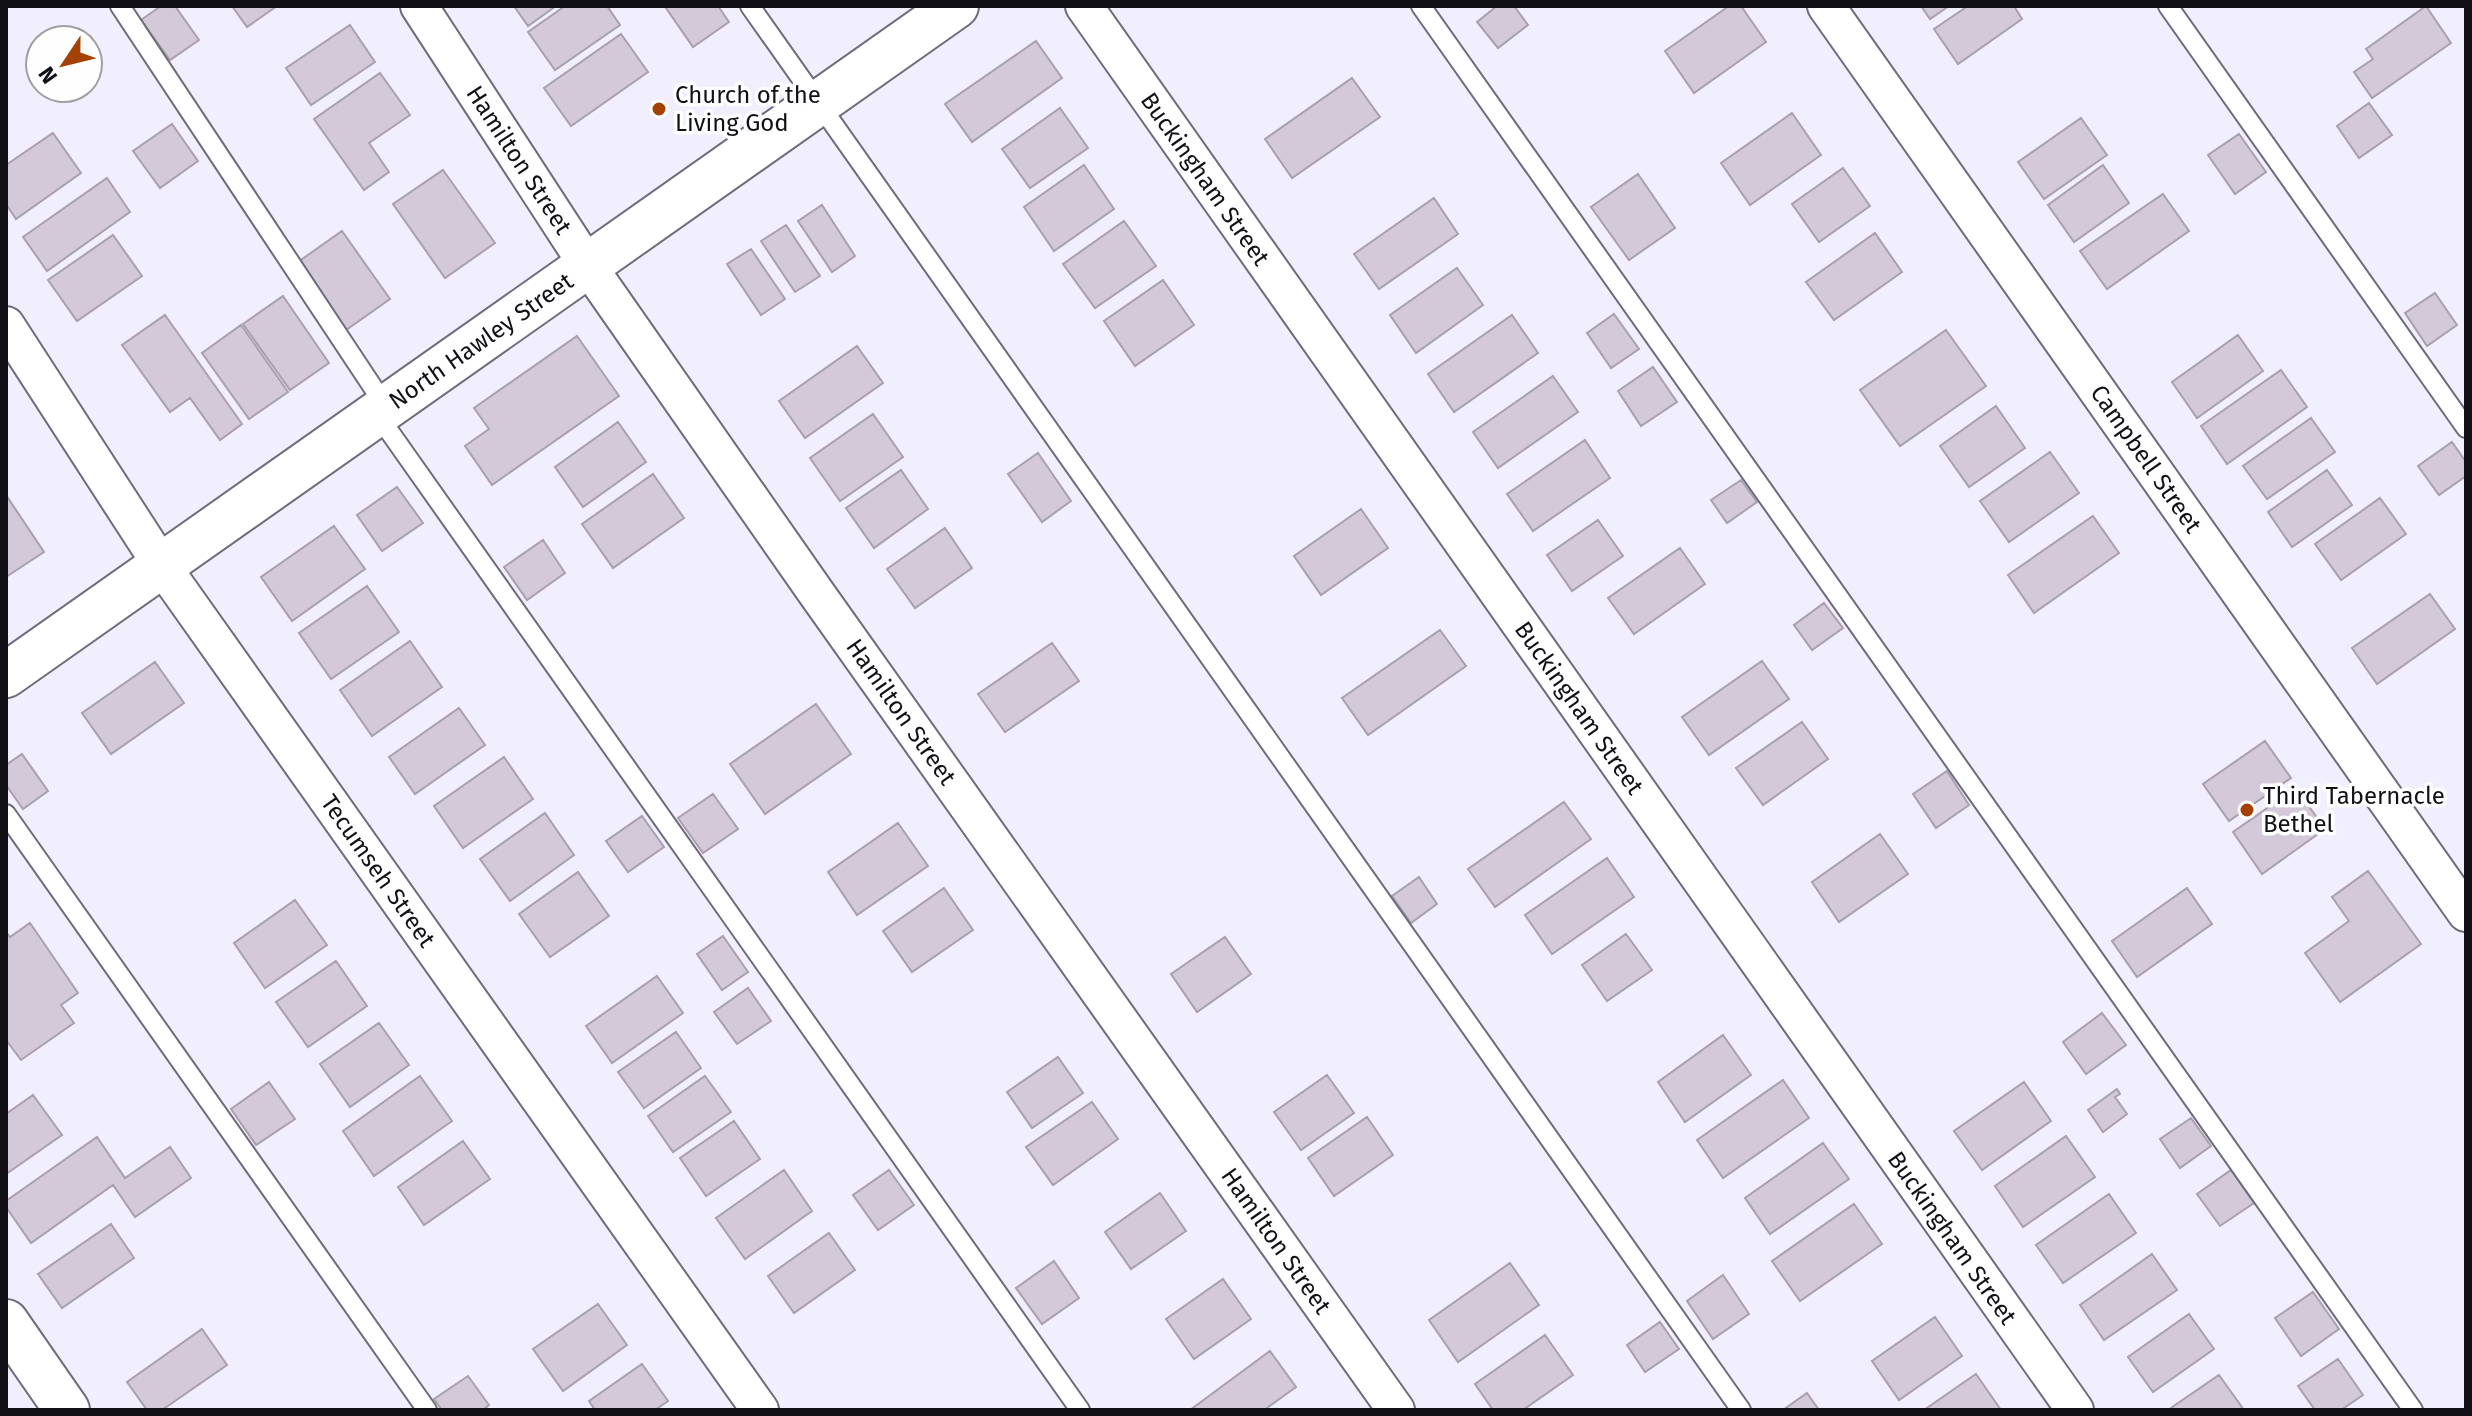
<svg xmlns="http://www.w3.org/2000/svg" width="2472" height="1416" viewBox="0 0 2472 1416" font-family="'Fira Sans',sans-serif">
<rect width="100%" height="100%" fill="#f1eefd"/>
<path fill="#d3c9d8" stroke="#a99fae" stroke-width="2" d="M 161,6 L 175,6 L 199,40 L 170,60 L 141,20 Z
M 232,6 L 277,6 L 247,27 Z
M 514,6 L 556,6 L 528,26 Z
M 565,6 L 607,6 L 620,25 L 555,70 L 528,32 Z
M 668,6 L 718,6 L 729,22 L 693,47 L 666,8 Z
M 1497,6 L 1514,6 L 1528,25 L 1498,48 L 1477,22 Z
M 1729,6 L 1741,6 L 1766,42 L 1694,93 L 1665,51 Z
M 1921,6 L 1949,6 L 1930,19 Z
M 1968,6 L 2014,6 L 2022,19 L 1958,64 L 1934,29 Z
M 2426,6 L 2451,43 L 2372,98 L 2354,72 L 2373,59 L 2366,49 Z
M 350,25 L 375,62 L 311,105 L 286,68 Z
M 621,34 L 648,72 L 571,126 L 544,88 Z
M 1036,41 L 1062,78 L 972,142 L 945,104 Z
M 380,73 L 410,115 L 369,143 L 389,172 L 364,190 L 314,119 Z
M 1352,78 L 1380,117 L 1292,178 L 1265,139 Z
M 2369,103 L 2392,135 L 2359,158 L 2337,126 Z
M 1060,108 L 1088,148 L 1030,188 L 1002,149 Z
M 1792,113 L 1821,155 L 1750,205 L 1721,163 Z
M 2081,118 L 2107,155 L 2044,199 L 2018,162 Z
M 172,124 L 198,161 L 160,188 L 133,151 Z
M 53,133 L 81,173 L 16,219 L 6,204 L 6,165 Z
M 2239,134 L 2266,172 L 2235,194 L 2208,155 Z
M 1084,165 L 1114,209 L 1054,251 L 1024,207 Z
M 2103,165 L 2129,203 L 2074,242 L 2048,205 Z
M 1843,168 L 1870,206 L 1819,242 L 1792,204 Z
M 443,170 L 495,243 L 445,278 L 393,204 Z
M 1638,174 L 1675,228 L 1629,260 L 1591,207 Z
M 107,178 L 130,212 L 47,271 L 23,237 Z
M 2163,194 L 2189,231 L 2107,289 L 2080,251 Z
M 1434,198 L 1458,234 L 1379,289 L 1354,254 Z
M 822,205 L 855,256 L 832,272 L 798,221 Z
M 1124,221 L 1156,266 L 1095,308 L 1063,264 Z
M 786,225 L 820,276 L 795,292 L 761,241 Z
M 342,231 L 390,299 L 346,330 L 298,262 Z
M 1875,233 L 1902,272 L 1834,320 L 1806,282 Z
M 113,235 L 142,276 L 77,321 L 48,280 Z
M 751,249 L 785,299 L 761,315 L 727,264 Z
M 1457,268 L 1483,305 L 1416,353 L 1390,315 Z
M 1163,280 L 1194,325 L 1135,366 L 1104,321 Z
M 2435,293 L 2457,325 L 2427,346 L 2405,313 Z
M 283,296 L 329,363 L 290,390 L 243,324 Z
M 1614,314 L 1639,349 L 1611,368 L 1587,333 Z
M 165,315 L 242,424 L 220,440 L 190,398 L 170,412 L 122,345 Z
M 1512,315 L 1538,353 L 1454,412 L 1428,374 Z
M 241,325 L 288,392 L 249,419 L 202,353 Z
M 1946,330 L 1986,386 L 1900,446 L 1860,390 Z
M 2238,335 L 2263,371 L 2197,418 L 2172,382 Z
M 577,336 L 619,396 L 492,485 L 465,446 L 489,429 L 474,408 Z
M 857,346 L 883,383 L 805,438 L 779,401 Z
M 1653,367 L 1677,402 L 1641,426 L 1618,391 Z
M 2281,370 L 2307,407 L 2227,464 L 2201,426 Z
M 1553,376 L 1578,412 L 1498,468 L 1473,432 Z
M 1996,406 L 2025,448 L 1969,487 L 1940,446 Z
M 873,414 L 903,457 L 840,501 L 810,458 Z
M 2311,418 L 2335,452 L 2267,499 L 2243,466 Z
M 618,422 L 646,462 L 583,507 L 555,467 Z
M 1585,440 L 1610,478 L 1533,531 L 1507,494 Z
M 2452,442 L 2466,462 L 2466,476 L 2439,495 L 2418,466 Z
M 2050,452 L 2079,493 L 2009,542 L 1980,501 Z
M 1038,453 L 1071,501 L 1042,522 L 1008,474 Z
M 901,470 L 928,509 L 874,548 L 846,508 Z
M 2327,470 L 2352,505 L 2292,547 L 2268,512 Z
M 653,474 L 684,518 L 613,568 L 582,524 Z
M 1741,480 L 1757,502 L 1727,523 L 1711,500 Z
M 397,487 L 423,523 L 382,551 L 357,515 Z
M 6,495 L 44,552 L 6,577 Z
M 2380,498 L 2406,534 L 2341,580 L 2315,544 Z
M 1361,509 L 1388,548 L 1321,595 L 1294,556 Z
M 2093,516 L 2119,553 L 2034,613 L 2008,575 Z
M 1598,520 L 1623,556 L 1572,591 L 1547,555 Z
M 334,526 L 365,569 L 292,621 L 261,577 Z
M 945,528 L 972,568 L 915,608 L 887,569 Z
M 543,540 L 565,573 L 527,600 L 504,567 Z
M 1680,548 L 1705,584 L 1634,634 L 1608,598 Z
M 367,586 L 399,632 L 331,679 L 299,633 Z
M 2430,594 L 2455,629 L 2377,684 L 2352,648 Z
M 1824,603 L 1843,628 L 1812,650 L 1794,625 Z
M 1440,630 L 1466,666 L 1368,735 L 1342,698 Z
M 410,641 L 442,687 L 372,736 L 340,690 Z
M 1052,643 L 1079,681 L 1005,732 L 978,694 Z
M 1762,661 L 1789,699 L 1709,755 L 1682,717 Z
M 155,662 L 184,703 L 111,754 L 82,713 Z
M 816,704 L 851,754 L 765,814 L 730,764 Z
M 459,708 L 485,745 L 415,794 L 389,757 Z
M 1802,722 L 1828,759 L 1763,805 L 1736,768 Z
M 2265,741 L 2291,778 L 2229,821 L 2203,784 Z
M 22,754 L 48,791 L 23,809 L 6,785 L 6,765 Z
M 504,757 L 533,799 L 463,848 L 434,806 Z
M 1947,771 L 1969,805 L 1936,828 L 1913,794 Z
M 2296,788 L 2325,829 L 2262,874 L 2233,832 Z
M 713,794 L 738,829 L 703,853 L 678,818 Z
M 1564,802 L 1591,839 L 1495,907 L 1468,869 Z
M 545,813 L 574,855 L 510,901 L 480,859 Z
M 642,816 L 664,847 L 628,872 L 606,841 Z
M 898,823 L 928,866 L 857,915 L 828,872 Z
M 1880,834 L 1908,874 L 1839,922 L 1812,882 Z
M 1607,858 L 1634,897 L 1552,954 L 1525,915 Z
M 2368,871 L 2421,944 L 2340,1002 L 2305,953 L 2349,921 L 2332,897 Z
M 578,872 L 609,916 L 550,957 L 519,914 Z
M 1419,877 L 1437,904 L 1411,923 L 1392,896 Z
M 944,888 L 973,930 L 912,972 L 883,931 Z
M 2187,888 L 2212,924 L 2137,977 L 2112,941 Z
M 295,900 L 327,945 L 265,988 L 234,943 Z
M 30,923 L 78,993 L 61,1005 L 74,1023 L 21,1060 L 6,1040 L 6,932 L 10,937 Z
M 1626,934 L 1652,970 L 1607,1001 L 1582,965 Z
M 723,936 L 748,972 L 722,990 L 697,954 Z
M 1225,937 L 1251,974 L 1197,1012 L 1171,974 Z
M 336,961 L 367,1006 L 308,1047 L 276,1002 Z
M 657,976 L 683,1013 L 612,1063 L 586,1026 Z
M 748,988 L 771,1021 L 737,1044 L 714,1012 Z
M 2102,1013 L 2126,1045 L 2086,1074 L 2063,1042 Z
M 379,1023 L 409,1065 L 350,1107 L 320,1064 Z
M 676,1032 L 701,1068 L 644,1108 L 618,1072 Z
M 1723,1035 L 1751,1075 L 1685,1122 L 1658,1082 Z
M 1058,1057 L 1083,1093 L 1032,1128 L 1007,1092 Z
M 1327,1075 L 1354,1113 L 1301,1150 L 1274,1112 Z
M 420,1076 L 452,1121 L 374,1176 L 343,1131 Z
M 705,1076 L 731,1112 L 673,1152 L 648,1116 Z
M 1783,1080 L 1809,1118 L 1723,1178 L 1697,1140 Z
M 269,1082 L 295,1119 L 256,1145 L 231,1109 Z
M 2024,1082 L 2051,1121 L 1982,1170 L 1954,1131 Z
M 2117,1089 L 2120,1094 L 2115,1097 L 2127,1114 L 2103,1132 L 2088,1110 Z
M 33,1095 L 62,1135 L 6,1174 L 6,1114 Z
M 1092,1102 L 1118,1139 L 1053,1185 L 1026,1147 Z
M 1367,1117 L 1393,1155 L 1334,1196 L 1308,1158 Z
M 2191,1118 L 2211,1146 L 2180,1168 L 2160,1139 Z
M 734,1121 L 760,1159 L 706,1196 L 680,1158 Z
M 2066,1136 L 2095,1177 L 2023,1227 L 1995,1186 Z
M 97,1137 L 125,1178 L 170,1147 L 191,1178 L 135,1217 L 113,1185 L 31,1243 L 6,1207 L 6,1201 Z
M 463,1141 L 490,1179 L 424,1225 L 398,1187 Z
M 1823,1143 L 1849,1179 L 1770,1234 L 1745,1198 Z
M 784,1170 L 812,1211 L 745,1259 L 716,1218 Z
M 889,1170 L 914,1205 L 878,1230 L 853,1195 Z
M 2231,1170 L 2254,1203 L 2220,1226 L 2197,1194 Z
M 1160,1193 L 1186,1231 L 1131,1269 L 1105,1232 Z
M 2109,1194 L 2136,1233 L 2063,1283 L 2036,1245 Z
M 1854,1204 L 1882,1244 L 1800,1301 L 1772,1261 Z
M 111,1224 L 134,1258 L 62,1308 L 38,1274 Z
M 829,1233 L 855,1270 L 794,1313 L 768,1276 Z
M 2152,1254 L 2177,1290 L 2104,1340 L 2080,1305 Z
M 1054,1261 L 1079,1298 L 1042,1324 L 1016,1288 Z
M 1510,1263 L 1539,1305 L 1458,1362 L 1429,1320 Z
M 1723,1275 L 1749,1314 L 1713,1339 L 1687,1301 Z
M 1223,1279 L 1251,1319 L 1194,1359 L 1166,1319 Z
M 2313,1292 L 2339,1329 L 2301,1356 L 2275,1318 Z
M 598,1304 L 627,1345 L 563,1391 L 533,1349 Z
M 2189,1314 L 2214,1349 L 2153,1392 L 2128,1357 Z
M 1935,1317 L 1962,1356 L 1899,1400 L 1872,1361 Z
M 1660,1322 L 1679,1349 L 1645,1372 L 1627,1345 Z
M 202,1329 L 227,1365 L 162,1410 L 147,1410 L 127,1382 Z
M 1545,1335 L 1573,1375 L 1523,1410 L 1493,1410 L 1475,1384 Z
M 1270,1351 L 1296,1387 L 1264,1410 L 1190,1410 Z
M 2338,1359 L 2363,1395 L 2341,1410 L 2315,1410 L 2298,1386 Z
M 642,1364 L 668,1401 L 655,1410 L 595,1410 L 589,1401 Z
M 1976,1374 L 2001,1410 L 1924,1410 Z
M 2219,1375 L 2244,1410 L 2168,1410 Z
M 468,1376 L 489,1405 L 483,1410 L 442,1410 L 434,1399 Z
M 1807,1393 L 1819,1410 L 1783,1410 Z"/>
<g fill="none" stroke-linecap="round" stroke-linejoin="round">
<defs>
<path id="service" d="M 120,6 L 386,407
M 750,6 L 1741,1410
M 1421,6 L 2413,1410
M 2168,6 L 2466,428
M 377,414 L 1080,1410
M 6,814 L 427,1410"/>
<path id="minor" d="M 419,6 L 588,266 L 817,594 L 1396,1410
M 1084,6 L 2075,1410
M 1826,6 L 2466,913
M 6,325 L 162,566 L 760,1410"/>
<path id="tertiary" d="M 6,675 L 956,6
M 6,1322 L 67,1410"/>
</defs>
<use href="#service" stroke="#6e6b7b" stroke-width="22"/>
<use href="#minor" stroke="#6e6b7b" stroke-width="40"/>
<use href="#tertiary" stroke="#6e6b7b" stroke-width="48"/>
<use href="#service" stroke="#fff" stroke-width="18"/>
<use href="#minor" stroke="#fff" stroke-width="36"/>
<use href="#tertiary" stroke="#fff" stroke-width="44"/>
</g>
<g fill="#a44105" stroke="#fefefe" stroke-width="3">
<circle cx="659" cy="109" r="8"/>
<circle cx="2247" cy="810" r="8"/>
</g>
<g text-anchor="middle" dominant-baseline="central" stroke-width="7" stroke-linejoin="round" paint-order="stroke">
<g font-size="24" fill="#111016" stroke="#fefefe" text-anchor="start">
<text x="675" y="95">Church of the<tspan x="675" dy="28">Living God</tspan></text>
<text x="2263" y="796">Third Tabernacle<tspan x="2263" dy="28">Bethel</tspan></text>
</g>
<g font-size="24" fill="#111016" stroke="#fefefe">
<text transform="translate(519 160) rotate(57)">Hamilton Street</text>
<text transform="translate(1205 179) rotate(55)">Buckingham Street</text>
<text transform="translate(481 341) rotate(-35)">North Hawley Street</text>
<text transform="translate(2146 459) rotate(55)">Campbell Street</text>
<text transform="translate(1579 708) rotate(55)">Buckingham Street</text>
<text transform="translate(901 712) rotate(55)">Hamilton Street</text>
<text transform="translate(378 871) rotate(55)">Tecumseh Street</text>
<text transform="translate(1952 1238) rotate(55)">Buckingham Street</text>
<text transform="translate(1276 1241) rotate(55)">Hamilton Street</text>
</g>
</g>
<rect width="2472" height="1416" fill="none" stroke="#111016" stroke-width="16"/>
<g transform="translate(64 64) rotate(235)"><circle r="38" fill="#fefefe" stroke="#9f9fa1" stroke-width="2"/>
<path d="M0-6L14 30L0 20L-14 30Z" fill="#a44105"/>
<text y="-12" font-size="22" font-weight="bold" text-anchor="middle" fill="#111016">N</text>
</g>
</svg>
